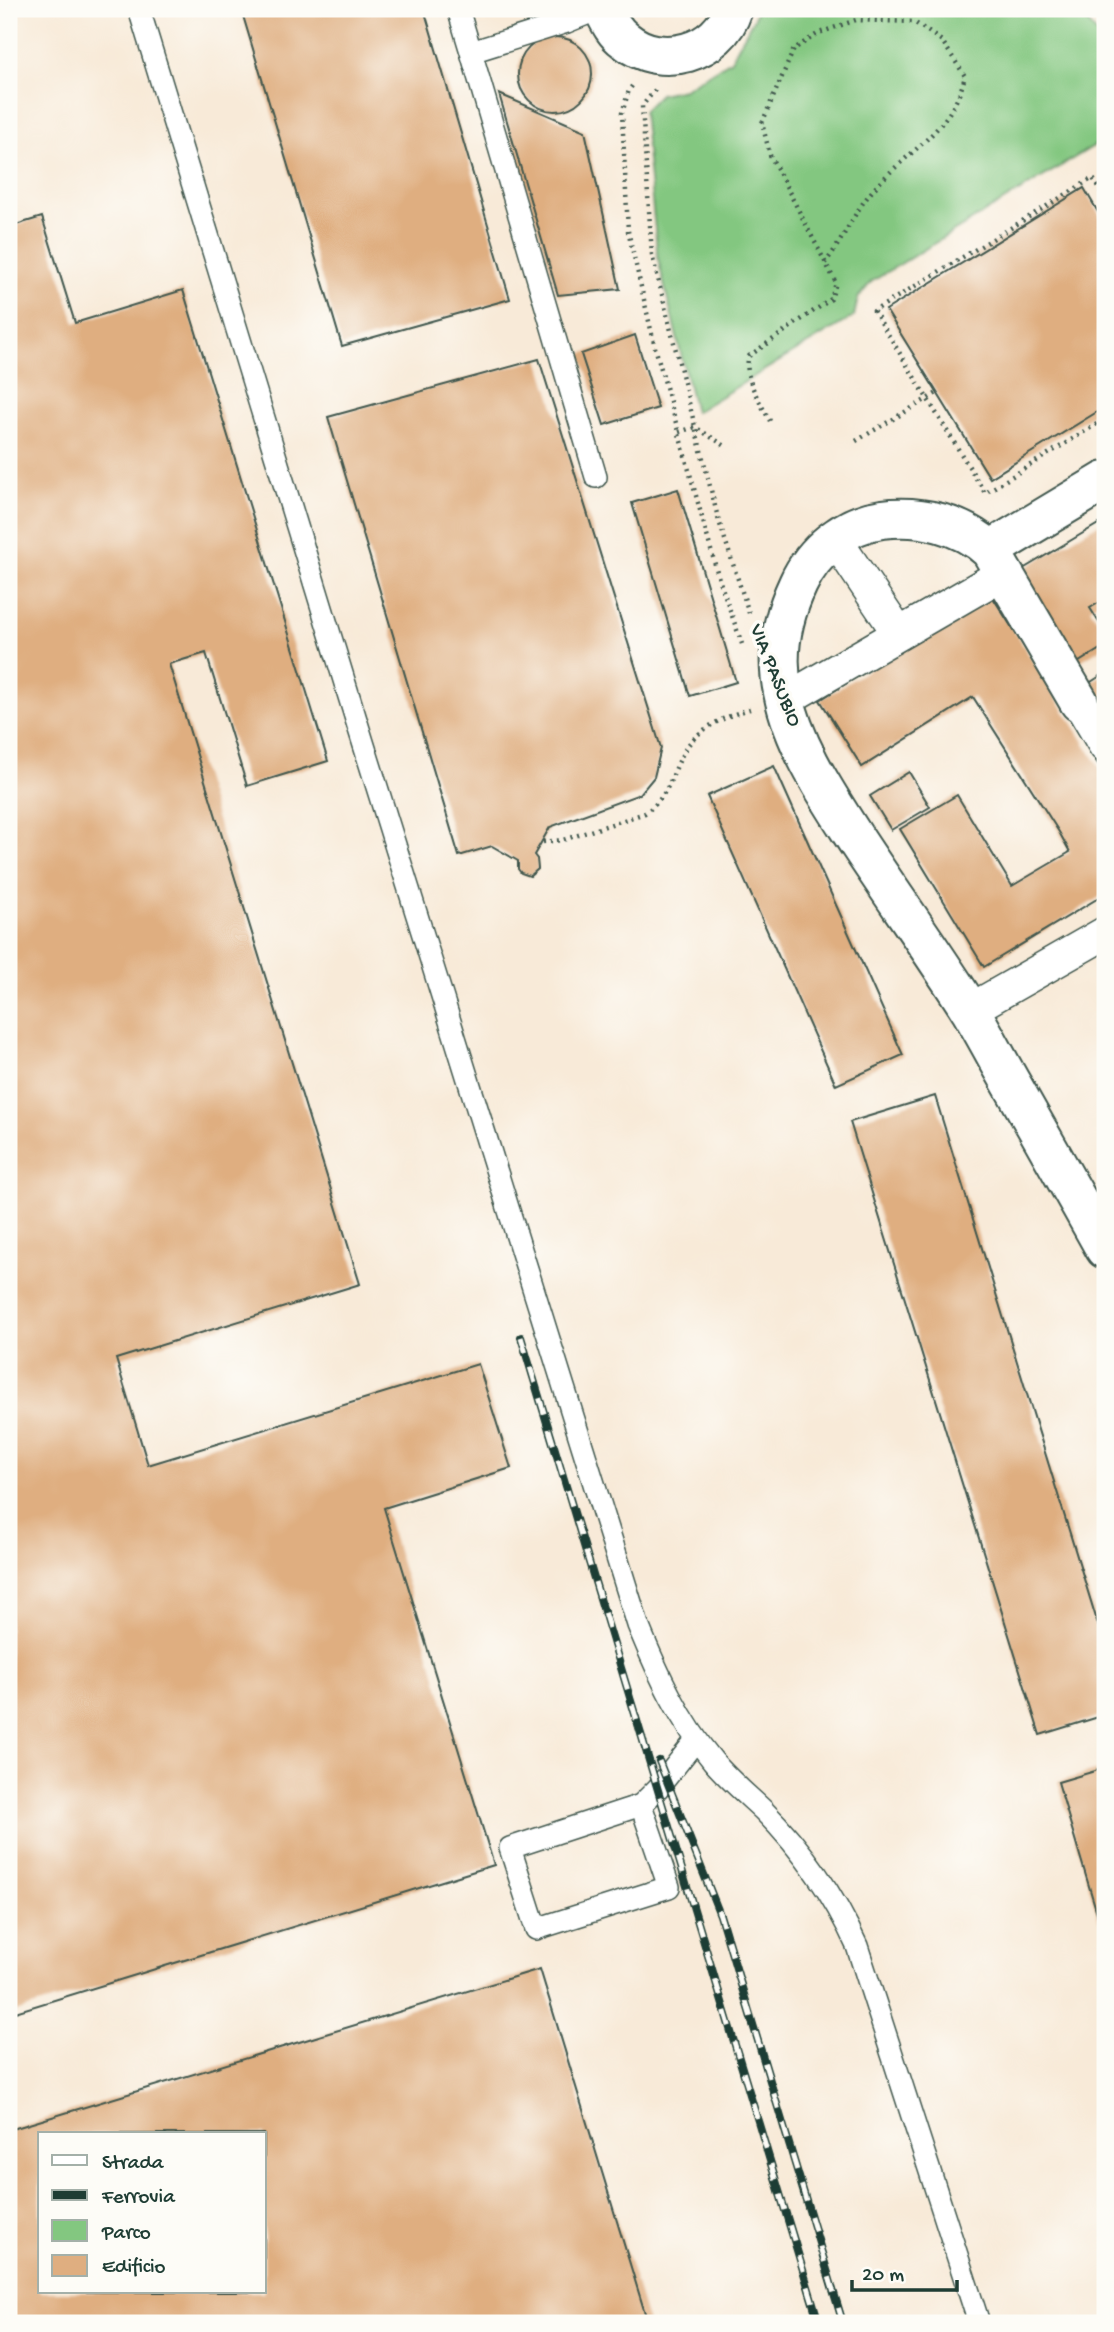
<svg xmlns="http://www.w3.org/2000/svg" width="1114" height="2332" viewBox="0 0 1114 2332" font-family="'Gochi Hand',sans-serif">
<rect width="100%" height="100%" fill="#fdfcf7"/>
<filter id="ink" filterUnits="userSpaceOnUse"><feTurbulence type="fractalNoise" baseFrequency=".0143" numOctaves="2"/><feDisplacementMap in="SourceGraphic" scale="14" xChannelSelector="R" yChannelSelector="G"/><feConvolveMatrix kernelMatrix="1 2 1 2 8 2 1 2 1" color-interpolation-filters="sRGB"/></filter>
<filter id="wash" filterUnits="userSpaceOnUse"><feTurbulence type="fractalNoise" baseFrequency=".00686" numOctaves="4" result="noise"/><feDisplacementMap in="SourceGraphic" scale="28" xChannelSelector="R" yChannelSelector="G"/><feGaussianBlur stdDeviation="1.57" result="paint"/><feColorMatrix in="noise" values="0 0 0 0 0 0 0 0 0 0 0 0 0 0 0 0 0 1.4 0 .05"/><feComposite in="paint" operator="in"/></filter>
<g filter="url(#wash)">
<rect width="100%" height="100%" fill="#f8ead8"/>
<path fill="#83c780" stroke="#51825a" stroke-width="2" d="M 757,9 L 1078,9 L 1105,45 L 1105,139 L 871,282 L 858,298 L 854,316 L 695,412 L 658,259 L 643,111 L 660,94 L 684,89 L 731,60 L 754,18 Z"/>
<g id="blocks">
<path fill="#dfae80" fill-rule="evenodd" d="M 241,9 L 424,9 L 510,299 L 342,346 Z
M518 74a37 37 0 1 1 74 0a37 37 0 1 1-74 0Z
M 499,94 L 585,131 L 620,289 L 558,295 Z
M 1084,188 L 1105,224 L 1105,407 L 990,478 L 886,310 Z
M 42,217 L 75,323 L 183,290 L 328,761 L 247,786 L 206,653 L 169,664 L 360,1284 L 116,1359 L 148,1465 L 478,1364 L 511,1468 L 384,1508 L 494,1865 L 9,2014 L 9,227 Z
M 635,335 L 658,408 L 604,425 L 581,354 Z
M 539,359 L 661,748 L 654,777 L 640,794 L 550,827 L 534,855 L 537,859 L 538,869 L 530,876 L 521,873 L 518,869 L 518,861 L 492,846 L 459,856 L 328,417 Z
M 678,489 L 736,682 L 690,696 L 632,503 Z
M 1105,520 L 1105,599 L 1090,608 L 1105,632 L 1105,646 L 1074,665 L 1018,572 Z
M 990,593 L 1105,775 L 1105,894 L 984,967 L 900,829 L 957,795 L 1012,886 L 1070,852 L 1059,832 L 973,697 L 862,767 L 820,700 Z
M 1105,673 L 1105,724 L 1083,687 Z
M 774,766 L 903,1055 L 836,1085 L 707,796 Z
M 909,772 L 930,807 L 891,830 L 870,796 Z
M 935,1096 L 1105,1647 L 1105,1715 L 1040,1735 L 850,1122 Z
M 1105,1768 L 1105,1940 L 1058,1782 Z
M 540,1969 L 648,2323 L 9,2323 L 9,2130 ZM 40,2134 L 264,2134 L 264,2292 L 40,2292 Z"/>
</g>
</g>
<g filter="url(#ink)">
<use href="#blocks" fill-opacity="0" stroke="#40574d" stroke-width="2"/>
<g fill="none" stroke-linecap="round" stroke-linejoin="round">
<defs>
<path id="service" d="M 139,9 L 358,726 L 638,1625 C 658,1674 679,1720 713,1761 C 728,1779 746,1794 763,1810 C 803,1850 834,1895 857,1946 L 979,2323
M 458,9 L 471,52 L 567,22 L 599,9
M 471,52 L 596,477
M 641,1805 L 669,1887 L 536,1929 L 510,1848 L 641,1805 L 658,1788 L 696,1740"/>
<path id="pedestrian" d="M 835,539 L 899,634
M 785,700 L 1004,573
M 1079,702 L 1105,746
M 970,1010 L 1105,933"/>
<path id="minor" d="M 603,9 C 609,21 614,32 625,40 C 661,70 719,53 733,9
M 990,550 L 1105,481
M 1079,702 L 990,550 C 962,524 920,514 882,519 C 845,524 813,551 798,584 C 782,618 775,655 783,692 C 794,747 828,796 858,843 C 895,899 934,953 970,1010 C 985,1035 999,1062 1014,1088 C 1044,1141 1075,1195 1105,1249"/>
</defs>
<use href="#service" stroke="#40574d" stroke-width="24"/>
<use href="#pedestrian" stroke="#40574d" stroke-width="35"/>
<use href="#minor" stroke="#40574d" stroke-width="42"/>
<path stroke="#40574d" stroke-width="4.5" stroke-dasharray="2 5" stroke-linecap="butt" d="M 632,86 L 629,90 L 622,113 L 628,231 L 655,347 L 719,579 L 742,644
M 655,90 L 642,106 L 652,255 L 718,518 L 749,613
M 1105,199 L 1093,178 L 874,311 L 985,493 L 1105,419
M 770,421 C 761,403 742,377 749,356 L 831,299 L 836,283 L 770,155 L 762,123 L 794,49 L 819,33 L 856,20 L 914,22 L 942,41 L 965,76 C 951,135 903,152 869,195 C 852,216 842,242 825,263
M 679,432 L 695,427 L 727,447
M 856,441 L 937,393
M 543,842 L 563,840 L 645,813 C 669,796 670,778 683,753 C 695,730 725,716 750,709"/>
<use href="#service" stroke="#fff" stroke-width="21"/>
<use href="#pedestrian" stroke="#fff" stroke-width="32"/>
<use href="#minor" stroke="#fff" stroke-width="38"/>
<defs>
<path id="rail" d="M 521,1337 L 819,2323
M 659,1761 L 720,1915 L 843,2323"/>
</defs>
<use href="#rail" stroke="#1f3d34" stroke-width="8"/>
<use href="#rail" stroke="#fdfcf7" stroke-width="5" stroke-dasharray="16" stroke-linecap="butt"/>
</g>
</g>
<g text-anchor="middle" dominant-baseline="central" stroke-width="7" stroke-linejoin="round" paint-order="stroke">
<g font-size="21" fill="#1f3d34" stroke="#fdfcf7">
<text transform="translate(774 676) rotate(68)">VIA PASUBIO</text>
</g>
</g>
<rect width="1114" height="2332" fill="none" stroke="#fdfcf7" stroke-width="35"/>
<rect x="38" y="2132" width="228" height="161" fill="#fdfcf7" stroke="#a4b0a9" stroke-width="2"/>
<rect x="52" y="2155" width="35" height="10" fill="#ffffff" stroke="#a4b0a9" stroke-width="2"/>
<text x="102" y="2168" font-size="21" fill="#1f3d34">Strada</text>
<rect x="52" y="2190" width="35" height="10" fill="#1f3d34" stroke="#a4b0a9" stroke-width="2"/>
<text x="102" y="2202" font-size="21" fill="#1f3d34">Ferrovia</text>
<rect x="52" y="2220" width="35" height="21" fill="#83c780" stroke="#a4b0a9" stroke-width="2"/>
<text x="102" y="2238" font-size="21" fill="#1f3d34">Parco</text>
<rect x="52" y="2255" width="35" height="21" fill="#dfae80" stroke="#a4b0a9" stroke-width="2"/>
<text x="102" y="2272" font-size="21" fill="#1f3d34">Edificio</text>
<path d="M852 2280v10h105v-10" fill="none" stroke="#1f3d34" stroke-width="3.5"/>
<text x="862" y="2280" font-size="21" fill="#1f3d34" stroke="#fdfcf7" stroke-width="5" paint-order="stroke">20 m</text>
</svg>
